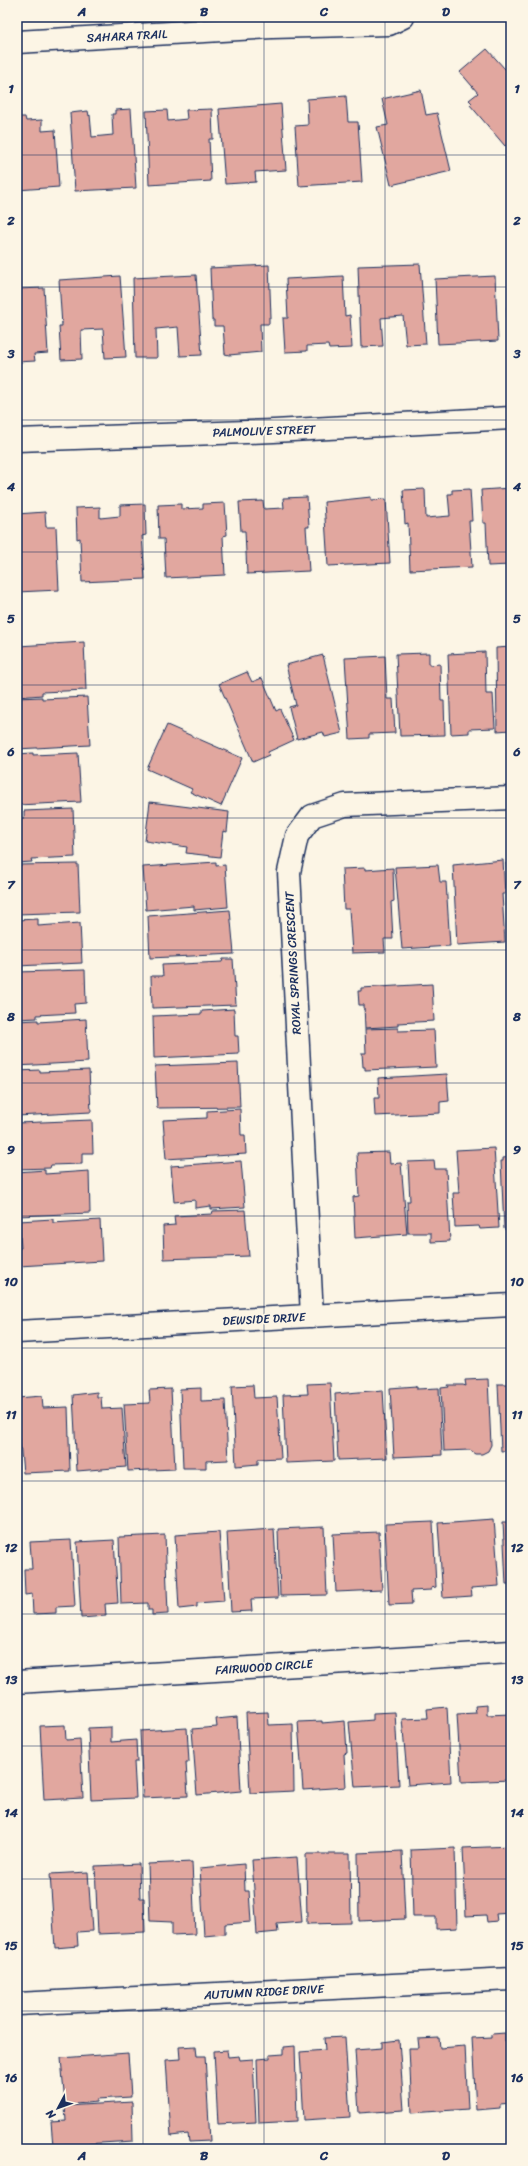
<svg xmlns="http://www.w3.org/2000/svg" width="528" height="2166" viewBox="0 0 528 2166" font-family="Sriracha,sans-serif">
<rect width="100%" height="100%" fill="#fcf5e5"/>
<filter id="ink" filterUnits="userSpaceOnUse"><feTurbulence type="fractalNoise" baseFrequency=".025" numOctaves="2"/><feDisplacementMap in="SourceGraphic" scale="8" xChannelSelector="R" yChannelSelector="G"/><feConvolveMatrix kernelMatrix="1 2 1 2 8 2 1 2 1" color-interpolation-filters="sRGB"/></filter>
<g filter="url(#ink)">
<path fill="#e1a79f" stroke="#1b2f5e" d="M 500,17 L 511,17 L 511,22 L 499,18 Z
M 487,49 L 505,69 L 511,64 L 511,141 L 505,146 L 470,105 L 472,103 L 469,100 L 478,93 L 460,72 Z
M 421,90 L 426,115 L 437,113 L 451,171 L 391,185 L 377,127 L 388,125 L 382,99 Z
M 346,96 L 348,122 L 358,122 L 362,182 L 299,186 L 295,126 L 308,125 L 307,99 Z
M 281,104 L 286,170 L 255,172 L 256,182 L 225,184 L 219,109 Z
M 131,109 L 136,188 L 75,191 L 70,113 L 88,111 L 89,116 L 90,115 L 92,137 L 113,135 L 112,114 L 115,114 L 115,110 Z
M 212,109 L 213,139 L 209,139 L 211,181 L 149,185 L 146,111 L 167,110 L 168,121 L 187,119 L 186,110 Z
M 17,117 L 25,117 L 26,121 L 42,120 L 42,131 L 55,130 L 59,187 L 17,190 Z
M 420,264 L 426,344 L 406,345 L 403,316 L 381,318 L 383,346 L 361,347 L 358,266 Z
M 510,264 L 511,264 L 511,340 L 508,340 L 507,307 L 511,307 Z
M 269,265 L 271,317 L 269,317 L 269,324 L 260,324 L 261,352 L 229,355 L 225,354 L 223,326 L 214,326 L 214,320 L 212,320 L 210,268 Z
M 196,275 L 202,355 L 180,356 L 178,327 L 156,329 L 157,358 L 135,358 L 133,278 Z
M 120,276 L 126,357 L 105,358 L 103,329 L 81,330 L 82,359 L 61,360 L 59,326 L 62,326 L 59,280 Z
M 343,276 L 345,316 L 350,315 L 352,348 L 329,349 L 328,345 L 307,346 L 307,351 L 285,352 L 283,318 L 288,318 L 286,279 Z
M 495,276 L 498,341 L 438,344 L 435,279 Z
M 44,288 L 48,353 L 34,354 L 35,361 L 17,362 L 17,289 Z
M 511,488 L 511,565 L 488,566 L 486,523 L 483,523 L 481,490 Z
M 425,489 L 426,518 L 450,516 L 448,494 L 452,494 L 452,490 L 470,489 L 472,521 L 469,521 L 472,567 L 410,570 L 408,523 L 405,524 L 403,490 Z
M 307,497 L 309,527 L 306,527 L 309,571 L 247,574 L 245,531 L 241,531 L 239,502 L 263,501 L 264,509 L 284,508 L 283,498 Z
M 371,497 L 371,500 L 386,499 L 390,563 L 328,566 L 324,502 Z
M 225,503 L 227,535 L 223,536 L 225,575 L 166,578 L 164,539 L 159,539 L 158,505 L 181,504 L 181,509 L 203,508 L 203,504 Z
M 145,504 L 146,535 L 142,536 L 145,579 L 82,582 L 80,538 L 77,539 L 76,508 L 100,507 L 100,518 L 120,516 L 120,505 Z
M 45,512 L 46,527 L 56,527 L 59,590 L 17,592 L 17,514 Z
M 84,642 L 86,690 L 42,692 L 42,695 L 17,697 L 18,646 Z
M 511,647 L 511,730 L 497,731 L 496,648 Z
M 485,652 L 486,694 L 493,694 L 495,728 L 469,729 L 469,733 L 451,734 L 448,654 Z
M 429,653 L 429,665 L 440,664 L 441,701 L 444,701 L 445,735 L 400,736 L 396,654 Z
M 323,655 L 342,733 L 325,737 L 323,732 L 297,739 L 289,707 L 296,705 L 286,665 Z
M 385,656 L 387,699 L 393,699 L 395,733 L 369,734 L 369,738 L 350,739 L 345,658 Z
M 247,672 L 252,682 L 262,678 L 276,711 L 280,709 L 294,740 L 268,752 L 269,755 L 253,762 L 219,684 Z
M 42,697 L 42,699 L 87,697 L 90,745 L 17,749 L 17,698 Z
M 167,725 L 242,758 L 221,806 L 190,792 L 192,789 L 147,769 Z
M 33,753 L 33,755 L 78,753 L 81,802 L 17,805 L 17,754 Z
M 150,802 L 229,812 L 227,832 L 223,831 L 220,857 L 186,853 L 187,847 L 145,841 Z
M 73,809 L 75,857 L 31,859 L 32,862 L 17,863 L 17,818 L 24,818 L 24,811 Z
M 503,860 L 505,894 L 502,894 L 505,942 L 457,945 L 453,865 Z
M 216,862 L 216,866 L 225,865 L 228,907 L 194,910 L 194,906 L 146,910 L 143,867 Z
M 506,863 L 511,863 L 511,897 L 510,874 L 507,874 Z
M 78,864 L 80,912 L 17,914 L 17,865 Z
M 438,865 L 440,882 L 446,882 L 450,946 L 402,949 L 395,867 Z
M 365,868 L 365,870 L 393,868 L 394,901 L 391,902 L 393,939 L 384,939 L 385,952 L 352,953 L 349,909 L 344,909 L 342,869 Z
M 230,910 L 234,954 L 150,958 L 148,916 Z
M 38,919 L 38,926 L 80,923 L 82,963 L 17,966 L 17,920 Z
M 223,959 L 233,959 L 236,1005 L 152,1008 L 151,976 L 163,976 L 162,965 L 222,962 Z
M 85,970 L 86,1003 L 74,1004 L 75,1013 L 37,1015 L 37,1018 L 17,1019 L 17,972 Z
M 432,984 L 434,1021 L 398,1023 L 398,1026 L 365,1028 L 364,1005 L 359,1005 L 358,991 L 361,991 L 361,988 Z
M 234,1009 L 235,1036 L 238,1036 L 239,1054 L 154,1058 L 153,1016 L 202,1014 L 202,1011 Z
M 86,1019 L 88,1062 L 17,1066 L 17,1021 L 38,1020 L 38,1022 Z
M 398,1028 L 398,1031 L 434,1030 L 436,1067 L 365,1070 L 365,1067 L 363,1067 L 362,1053 L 366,1053 L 365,1029 Z
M 238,1063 L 240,1107 L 157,1108 L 155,1066 Z
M 40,1070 L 40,1072 L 89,1070 L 91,1112 L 17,1116 L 17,1071 Z
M 447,1074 L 449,1101 L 440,1102 L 440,1113 L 375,1116 L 374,1098 L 379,1098 L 378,1078 Z
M 240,1109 L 241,1135 L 245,1135 L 246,1154 L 166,1159 L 163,1120 L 207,1118 L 207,1111 Z
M 92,1120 L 93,1153 L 82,1153 L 82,1164 L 51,1165 L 50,1168 L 17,1169 L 17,1123 Z
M 494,1148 L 499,1228 L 480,1229 L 479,1226 L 455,1227 L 453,1193 L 459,1193 L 456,1150 Z
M 389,1152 L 390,1164 L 401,1163 L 407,1234 L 355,1238 L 353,1197 L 359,1196 L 357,1153 Z
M 511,1157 L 511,1229 L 504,1229 L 501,1161 L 503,1161 L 503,1158 Z
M 241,1161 L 245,1207 L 211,1209 L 211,1206 L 195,1208 L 195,1200 L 174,1202 L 171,1166 Z
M 434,1161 L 435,1169 L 446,1169 L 450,1241 L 431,1242 L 431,1233 L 408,1233 L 407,1201 L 410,1201 L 408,1162 Z
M 45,1170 L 45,1174 L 89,1171 L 90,1213 L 17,1216 L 17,1172 Z
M 245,1210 L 249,1256 L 164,1259 L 163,1226 L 175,1225 L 174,1216 L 212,1214 L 213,1211 Z
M 53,1219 L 53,1223 L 100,1220 L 102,1261 L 19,1266 L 18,1248 L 21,1248 L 19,1221 Z
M 488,1379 L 491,1445 L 488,1451 L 482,1454 L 476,1454 L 470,1450 L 444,1451 L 441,1388 L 449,1387 L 448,1385 L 463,1385 L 466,1386 L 465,1380 Z
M 330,1383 L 334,1461 L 286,1463 L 283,1395 L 308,1394 L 307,1384 Z
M 498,1384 L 511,1384 L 511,1450 L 501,1451 Z
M 253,1385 L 254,1398 L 277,1397 L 281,1458 L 258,1459 L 258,1464 L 236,1466 L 232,1386 Z
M 417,1386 L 417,1389 L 439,1388 L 442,1455 L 394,1457 L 390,1388 Z
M 201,1388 L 201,1401 L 225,1400 L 228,1460 L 206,1461 L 206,1468 L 183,1468 L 180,1389 Z
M 171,1389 L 175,1469 L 128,1471 L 124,1404 L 150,1403 L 149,1390 Z
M 383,1390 L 387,1458 L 338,1460 L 335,1394 Z
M 97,1392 L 97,1397 L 101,1397 L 102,1409 L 122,1408 L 126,1467 L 77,1471 L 73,1395 Z
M 42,1396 L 43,1408 L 68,1407 L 70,1471 L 23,1473 L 21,1451 L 19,1439 L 17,1439 L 17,1398 Z
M 494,1519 L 499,1586 L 471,1588 L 472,1596 L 443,1598 L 438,1523 Z
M 433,1522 L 436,1587 L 431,1588 L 431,1590 L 411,1591 L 412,1604 L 389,1605 L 385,1524 Z
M 503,1522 L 511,1522 L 511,1584 L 506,1584 Z
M 324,1527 L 327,1595 L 280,1596 L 278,1529 Z
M 274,1529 L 278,1598 L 251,1599 L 252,1611 L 231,1612 L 227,1532 Z
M 219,1532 L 224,1601 L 197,1603 L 197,1607 L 179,1609 L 175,1535 Z
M 379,1532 L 382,1590 L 336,1592 L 333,1534 Z
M 165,1535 L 168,1614 L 152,1615 L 152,1610 L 148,1610 L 148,1603 L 121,1604 L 119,1537 Z
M 71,1540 L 75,1606 L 56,1607 L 56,1613 L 33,1614 L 32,1594 L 25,1595 L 24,1569 L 32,1569 L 30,1542 Z
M 114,1540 L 118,1603 L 105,1604 L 106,1616 L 81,1618 L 77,1542 Z
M 487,1705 L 487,1715 L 511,1714 L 511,1780 L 461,1782 L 457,1714 L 476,1713 L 475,1706 Z
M 447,1707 L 451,1782 L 408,1785 L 402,1719 L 428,1718 L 427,1709 Z
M 268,1712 L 269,1725 L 293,1724 L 294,1791 L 250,1793 L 246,1713 Z
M 395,1712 L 399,1785 L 355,1787 L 349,1722 L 373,1720 L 373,1713 Z
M 237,1717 L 241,1791 L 197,1795 L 192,1729 L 217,1727 L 216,1719 Z
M 322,1721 L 322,1723 L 345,1721 L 347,1753 L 344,1754 L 346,1787 L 303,1790 L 298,1722 Z
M 65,1725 L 66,1740 L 80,1739 L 83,1798 L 44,1800 L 40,1726 Z
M 111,1727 L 111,1742 L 136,1740 L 137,1762 L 134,1762 L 136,1798 L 91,1800 L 88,1728 Z
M 187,1728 L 189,1762 L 186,1762 L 188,1796 L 143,1798 L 140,1731 Z
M 511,1846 L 511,1913 L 496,1914 L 497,1921 L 487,1922 L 486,1915 L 466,1916 L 463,1848 Z
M 455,1848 L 457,1928 L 436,1929 L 436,1917 L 413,1917 L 411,1850 Z
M 402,1851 L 405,1919 L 359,1921 L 358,1853 Z
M 306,1854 L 350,1854 L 351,1923 L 307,1924 Z
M 297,1857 L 302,1922 L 277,1924 L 278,1932 L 257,1934 L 252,1860 Z
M 192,1862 L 195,1934 L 172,1935 L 172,1922 L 150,1921 L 148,1864 Z
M 139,1864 L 140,1898 L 144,1898 L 145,1932 L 98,1934 L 95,1866 Z
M 244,1864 L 245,1891 L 249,1891 L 251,1922 L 225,1924 L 225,1934 L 204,1936 L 200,1868 Z
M 88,1872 L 92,1931 L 77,1932 L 78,1946 L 55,1948 L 50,1874 Z
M 505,2033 L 505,2041 L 511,2041 L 511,2103 L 500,2104 L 500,2108 L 476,2110 L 472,2038 L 492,2037 L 492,2034 Z
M 345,2037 L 350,2117 L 304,2120 L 300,2052 L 325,2050 L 324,2038 Z
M 439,2038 L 440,2048 L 465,2046 L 468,2109 L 412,2113 L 409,2048 L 419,2048 L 418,2039 Z
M 399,2040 L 404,2110 L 359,2113 L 355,2050 L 382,2048 L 382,2042 Z
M 196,2046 L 197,2056 L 205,2056 L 210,2141 L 189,2142 L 188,2134 L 171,2136 L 166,2060 L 180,2059 L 179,2047 Z
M 295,2046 L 297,2121 L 259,2123 L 257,2059 L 270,2058 L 270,2055 L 284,2054 L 284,2047 Z
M 227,2050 L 228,2057 L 239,2056 L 240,2060 L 253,2059 L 256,2122 L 218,2124 L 214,2051 Z
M 128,2053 L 131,2097 L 97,2099 L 97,2102 L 65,2105 L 61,2058 Z
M 132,2102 L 133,2141 L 53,2146 L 51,2122 L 66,2121 L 65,2106 Z"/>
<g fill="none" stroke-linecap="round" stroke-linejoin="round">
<defs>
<path id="minor" d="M 17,42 L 272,27 L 389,24 L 403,17
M 17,440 L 274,431 L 511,418
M 312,1316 L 289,872 L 297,836 L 312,816 L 345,805 L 511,798
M 17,1332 L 511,1305
M 17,1682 L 511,1652
M 17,2004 L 511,1979"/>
</defs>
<use href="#minor" stroke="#1b2f5e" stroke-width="25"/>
<use href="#minor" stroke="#fcf5e5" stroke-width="22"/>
</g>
</g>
<path fill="none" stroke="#1b2f5e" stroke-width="1" stroke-opacity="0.55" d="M 143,17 L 143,2149M 264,17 L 264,2149M 385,17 L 385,2149M 17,155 L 511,155M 17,287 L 511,287M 17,420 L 511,420M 17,552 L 511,552M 17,685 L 511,685M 17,818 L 511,818M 17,950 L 511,950M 17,1083 L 511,1083M 17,1216 L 511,1216M 17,1348 L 511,1348M 17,1481 L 511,1481M 17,1614 L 511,1614M 17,1746 L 511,1746M 17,1879 L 511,1879M 17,2011 L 511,2011"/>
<g text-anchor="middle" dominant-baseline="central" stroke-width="3" stroke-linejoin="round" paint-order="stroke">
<g font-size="12" fill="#1b2f5e" stroke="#fcf5e5">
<text transform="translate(127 36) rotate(-3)">SAHARA TRAIL</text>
<text transform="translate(264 431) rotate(-2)">PALMOLIVE STREET</text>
<text transform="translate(293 963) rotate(-93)">ROYAL SPRINGS CRESCENT</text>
<text transform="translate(264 1319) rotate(-3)">DEWSIDE DRIVE</text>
<text transform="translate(264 1667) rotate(-4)">FAIRWOOD CIRCLE</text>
<text transform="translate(264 1992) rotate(-3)">AUTUMN RIDGE DRIVE</text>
</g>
</g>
<rect width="528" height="2166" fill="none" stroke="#fcf5e5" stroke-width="44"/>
<g transform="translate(58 2108) rotate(229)" stroke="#fcf5e5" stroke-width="3" paint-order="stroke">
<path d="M0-3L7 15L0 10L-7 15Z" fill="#1b2f5e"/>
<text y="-6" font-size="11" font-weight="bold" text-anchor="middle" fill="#1b2f5e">N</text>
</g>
<rect x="22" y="22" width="484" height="2122" fill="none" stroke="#1b2f5e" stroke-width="1.5"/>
<g font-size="13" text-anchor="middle" font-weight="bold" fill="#1b2f5e">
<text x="82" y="16">A</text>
<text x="204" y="16">B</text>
<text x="324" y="16">C</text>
<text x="446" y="16">D</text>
<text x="11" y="93">1</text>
<text x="517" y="93">1</text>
<text x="11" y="225">2</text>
<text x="517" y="225">2</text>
<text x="11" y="358">3</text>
<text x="517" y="358">3</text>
<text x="11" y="491">4</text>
<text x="517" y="491">4</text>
<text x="11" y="623">5</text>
<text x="517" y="623">5</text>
<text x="11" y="756">6</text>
<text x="517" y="756">6</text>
<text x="11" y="889">7</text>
<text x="517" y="889">7</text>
<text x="11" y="1021">8</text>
<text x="517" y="1021">8</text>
<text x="11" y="1154">9</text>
<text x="517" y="1154">9</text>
<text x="11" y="1286">10</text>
<text x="517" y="1286">10</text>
<text x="11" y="1419">11</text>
<text x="517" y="1419">11</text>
<text x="11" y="1552">12</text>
<text x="517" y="1552">12</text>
<text x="11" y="1684">13</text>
<text x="517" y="1684">13</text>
<text x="11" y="1817">14</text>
<text x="517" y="1817">14</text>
<text x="11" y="1950">15</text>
<text x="517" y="1950">15</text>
<text x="11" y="2082">16</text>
<text x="517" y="2082">16</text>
<text x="82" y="2160">A</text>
<text x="204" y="2160">B</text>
<text x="324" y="2160">C</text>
<text x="446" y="2160">D</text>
</g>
</svg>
